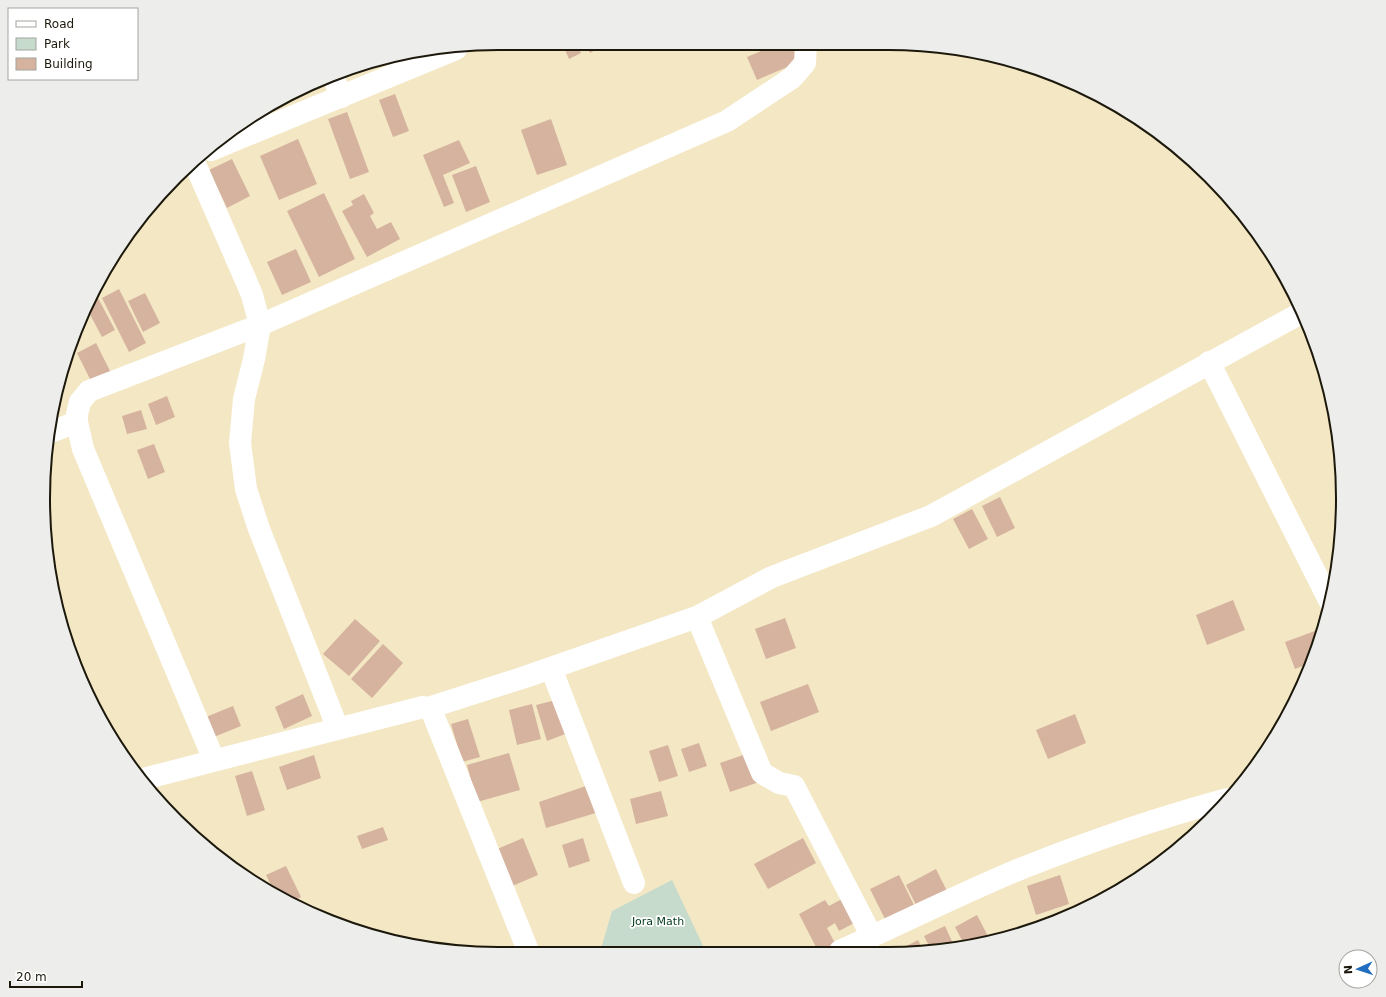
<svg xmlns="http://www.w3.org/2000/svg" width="1386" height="997" viewBox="0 0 1386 997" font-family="'DejaVu Sans',sans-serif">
<rect width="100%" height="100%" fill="#f3e7c4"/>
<path fill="#c7dbcd" d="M 672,880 L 706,952 L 600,952 L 612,911 Z"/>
<path fill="#d6b39f" d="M 562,43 L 576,43 L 581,53 L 569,59 Z
M 585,43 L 609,43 L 590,53 Z
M 745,43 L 762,43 L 748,50 Z
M 780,43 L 791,43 L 799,62 L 757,80 L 747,57 Z
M 395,94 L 409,131 L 393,137 L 379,100 Z
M 268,108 L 270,111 L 258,117 L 257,114 Z
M 347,112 L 369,172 L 350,179 L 328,119 Z
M 253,116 L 254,119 L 239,126 L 246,120 Z
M 551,119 L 567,165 L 537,175 L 521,130 Z
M 298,139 L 317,184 L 279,200 L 260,156 Z
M 459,140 L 470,163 L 443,175 L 454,203 L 444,207 L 423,155 Z
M 232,159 L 250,196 L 227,208 L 209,170 Z
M 476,166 L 490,202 L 466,212 L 452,175 Z
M 324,193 L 355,259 L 319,277 L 287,211 Z
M 364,194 L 374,213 L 370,216 L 377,229 L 391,222 L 400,239 L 367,257 L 342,211 L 353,205 L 351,201 Z
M 296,249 L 311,282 L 282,295 L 267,262 Z
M 119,289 L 146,343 L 129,352 L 102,298 Z
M 145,293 L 160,323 L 143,332 L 128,301 Z
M 98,298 L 115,330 L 102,337 L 86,307 L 87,304 Z
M 96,343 L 112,375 L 93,385 L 77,353 Z
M 167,396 L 175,417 L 156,425 L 148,404 Z
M 141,410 L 147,429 L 127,434 L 122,416 Z
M 154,444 L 165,472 L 148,479 L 137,450 Z
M 1000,497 L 1015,528 L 997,537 L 982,506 Z
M 972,509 L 988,539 L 969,549 L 953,519 Z
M 1233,600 L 1245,630 L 1207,645 L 1196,615 Z
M 785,618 L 796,648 L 766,659 L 755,629 Z
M 355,619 L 380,641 L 349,676 L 323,654 Z
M 1323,628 L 1310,663 L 1295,669 L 1285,642 Z
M 383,644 L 403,663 L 372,698 L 351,679 Z
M 808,684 L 819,712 L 771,731 L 760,702 Z
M 303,694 L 312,716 L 284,729 L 275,707 Z
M 556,700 L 568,733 L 547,741 L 536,705 Z
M 532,704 L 541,739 L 517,745 L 509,710 Z
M 233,706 L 241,726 L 209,739 L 201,719 Z
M 1075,714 L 1086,743 L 1048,759 L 1036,730 Z
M 468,719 L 480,757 L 462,762 L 451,724 Z
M 699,743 L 707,766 L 689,772 L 681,749 Z
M 668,745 L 678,776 L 659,782 L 649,751 Z
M 752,752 L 762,781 L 730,792 L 720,763 Z
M 509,753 L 520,790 L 477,802 L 467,765 Z
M 314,755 L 321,778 L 287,790 L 279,767 Z
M 252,771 L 265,810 L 247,816 L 235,776 Z
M 589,785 L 599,812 L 546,828 L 539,802 Z
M 661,791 L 668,816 L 636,824 L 630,799 Z
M 383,827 L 388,840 L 362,849 L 357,836 Z
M 523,838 L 538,875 L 510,887 L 495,850 Z
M 583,838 L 590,861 L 569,868 L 562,845 Z
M 803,838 L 816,863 L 768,889 L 754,864 Z
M 286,866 L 301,897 L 290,903 L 275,893 L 266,875 Z
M 936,869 L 949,895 L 919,911 L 906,885 Z
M 899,875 L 915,907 L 886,921 L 870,889 Z
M 1060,875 L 1069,904 L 1036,915 L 1027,886 Z
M 842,899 L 862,919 L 839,931 L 835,923 L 827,928 L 836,945 L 824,951 L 818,951 L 799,914 L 825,900 L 829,906 Z
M 977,915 L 990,940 L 965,946 L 955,927 Z
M 945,926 L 955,948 L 947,950 L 931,950 L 924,936 Z
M 918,940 L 923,950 L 899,950 Z"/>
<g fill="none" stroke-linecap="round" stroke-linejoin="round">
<path stroke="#fff" stroke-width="22" d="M 332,75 L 342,97
M 211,150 L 456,49
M 195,164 L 247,283 L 252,295 L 260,325 L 254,359 L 244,399 L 240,443 L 246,489 L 259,529 L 338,729
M 1209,362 L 1330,602
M 48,433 L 77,422
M 697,617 L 762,773 L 779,783 L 794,786 L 872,937
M 551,668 L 634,883
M 428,708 L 525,677 L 697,617 L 772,577 L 931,516 L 1301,313
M 214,760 L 83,449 L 77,422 L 77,414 L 80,402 L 89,391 L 260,325 L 727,121 L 792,78 L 805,63 L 806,43
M 143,779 L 423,707 L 428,708 L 432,712 L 529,953
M 840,951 C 900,924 960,894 1020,869 C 1088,842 1157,818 1228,799"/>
</g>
<g text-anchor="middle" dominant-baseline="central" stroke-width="3.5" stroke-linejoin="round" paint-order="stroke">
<g font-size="11" fill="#02391d" stroke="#fff">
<text x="658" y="921">Jora Math</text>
</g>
</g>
<path d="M0 0H1386V997H0ZM498 50H888A448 448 0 0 1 1336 498V499A448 448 0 0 1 888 947H498A448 448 0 0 1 50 499V498A448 448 0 0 1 498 50Z" fill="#ededeb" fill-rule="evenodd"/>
<path fill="none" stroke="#1c180b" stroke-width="2" d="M498 50H888A448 448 0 0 1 1336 498V499A448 448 0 0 1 888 947H498A448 448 0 0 1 50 499V498A448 448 0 0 1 498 50Z"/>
<rect x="8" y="8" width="130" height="72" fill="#ffffff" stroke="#a4a39d"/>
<rect x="16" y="21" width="20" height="6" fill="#ffffff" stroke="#a4a39d"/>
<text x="44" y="28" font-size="12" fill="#1c180b">Road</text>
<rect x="16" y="38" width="20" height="12" fill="#c7dbcd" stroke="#a4a39d"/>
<text x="44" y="48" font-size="12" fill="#1c180b">Park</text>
<rect x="16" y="58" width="20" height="12" fill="#d6b39f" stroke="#a4a39d"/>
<text x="44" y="68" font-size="12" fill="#1c180b">Building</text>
<g transform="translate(1358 969) rotate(267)"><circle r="19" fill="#ffffff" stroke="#a4a39d"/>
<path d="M0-3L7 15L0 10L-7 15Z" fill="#216ebe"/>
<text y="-6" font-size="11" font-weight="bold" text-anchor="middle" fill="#1c180b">N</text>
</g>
<path d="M10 981v6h72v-6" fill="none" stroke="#1c180b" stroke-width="2"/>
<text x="16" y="981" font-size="12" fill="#1c180b" stroke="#ffffff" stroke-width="3" paint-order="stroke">20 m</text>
</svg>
